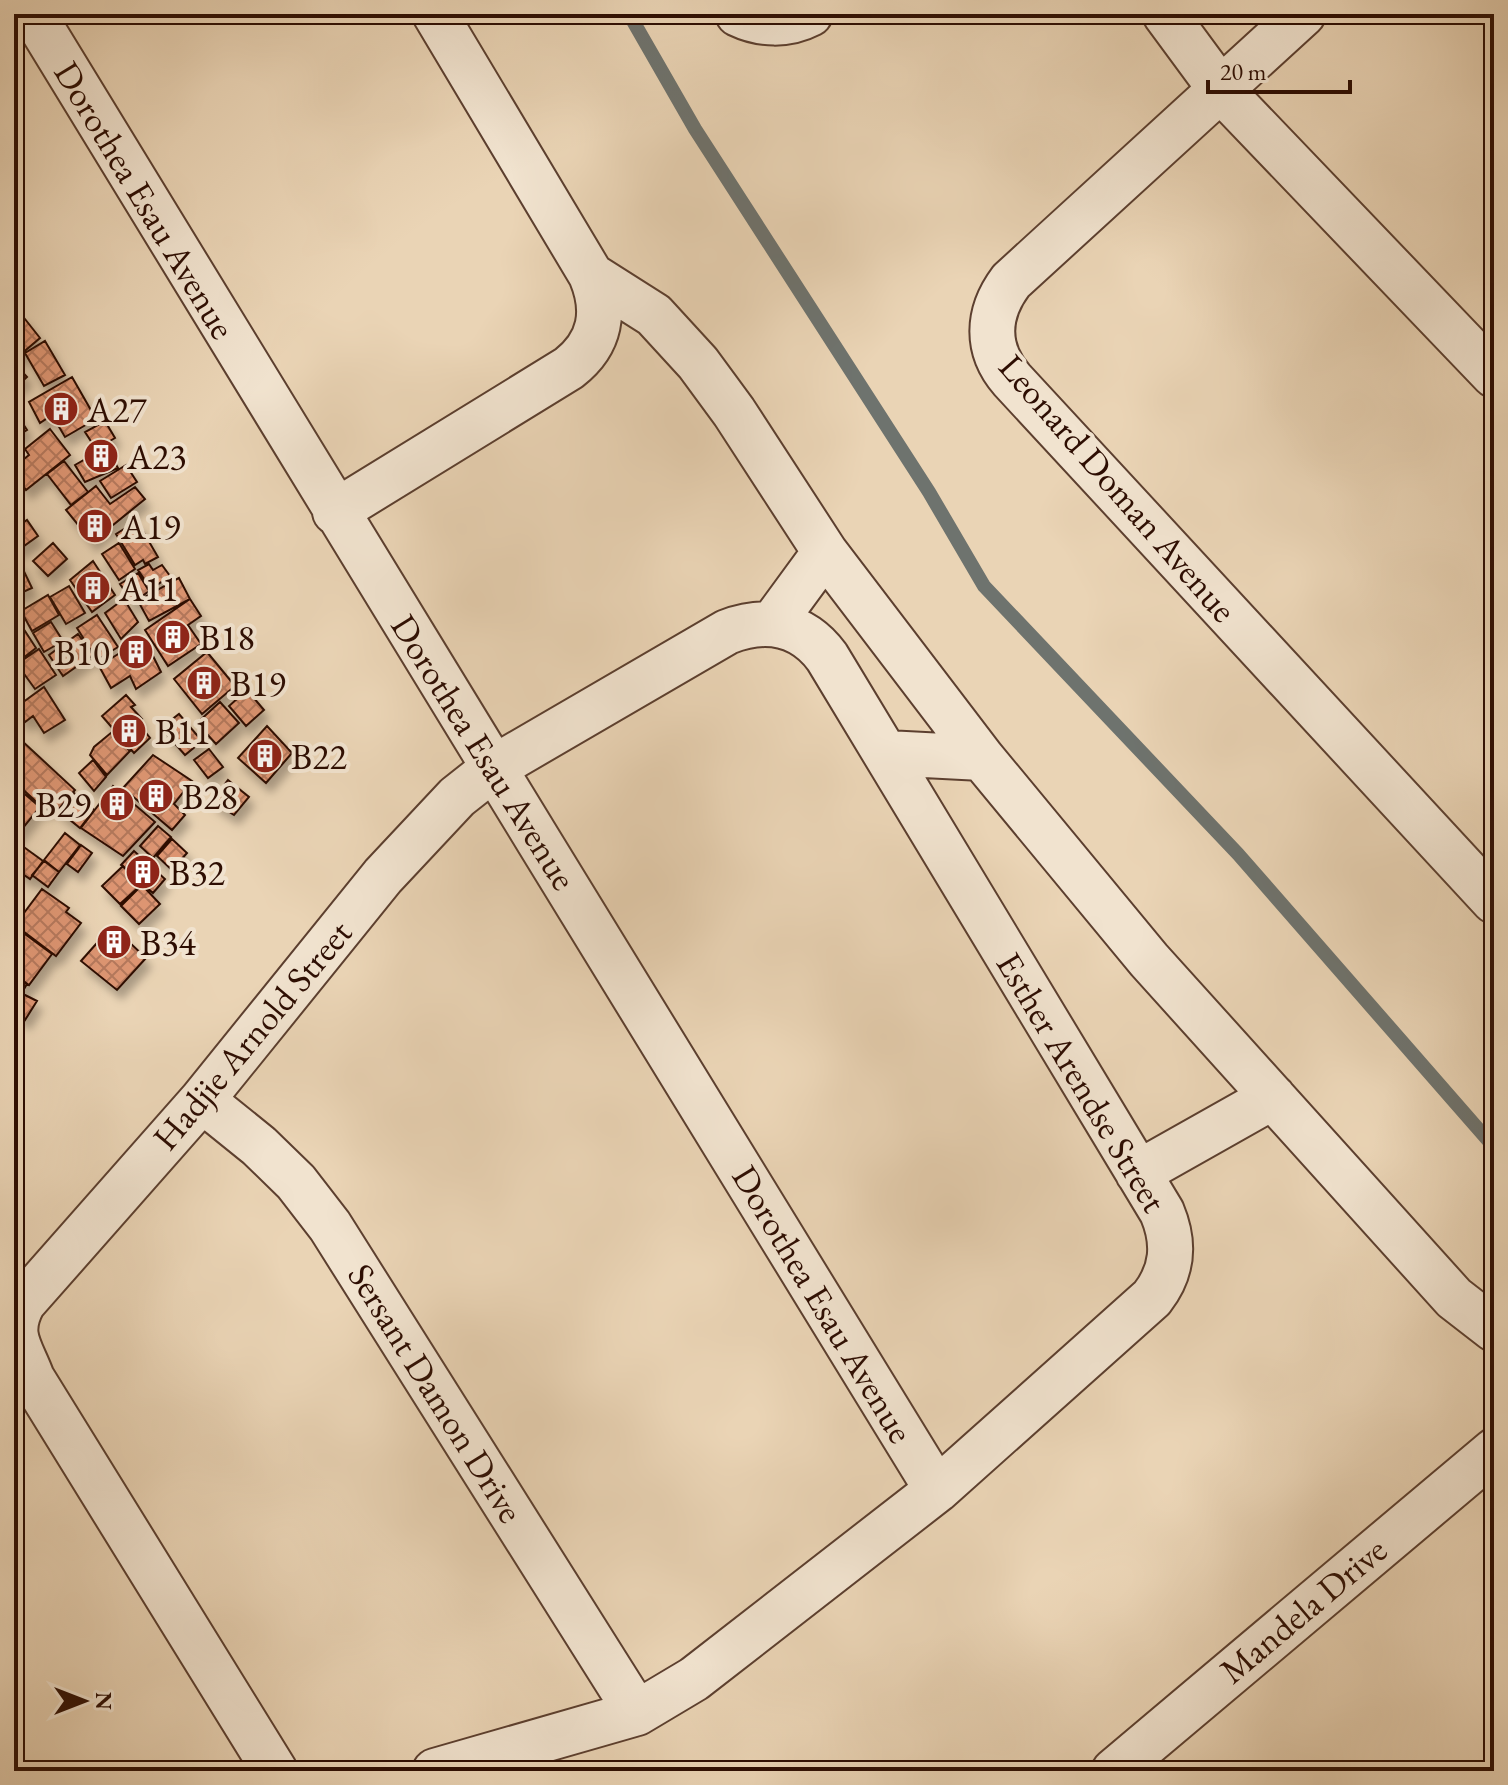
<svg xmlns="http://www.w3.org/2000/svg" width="1508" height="1785" viewBox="0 0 1508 1785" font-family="'EB Garamond',serif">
<defs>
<pattern id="building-cross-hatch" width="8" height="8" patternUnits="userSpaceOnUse" patternTransform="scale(2)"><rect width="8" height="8" fill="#dd9572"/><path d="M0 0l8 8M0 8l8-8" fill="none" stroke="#b4785b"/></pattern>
<filter id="shadow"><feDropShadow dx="5" dy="9" stdDeviation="4" flood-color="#0004"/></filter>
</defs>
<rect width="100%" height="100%" fill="#ead4b5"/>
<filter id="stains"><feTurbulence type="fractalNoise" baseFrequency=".0025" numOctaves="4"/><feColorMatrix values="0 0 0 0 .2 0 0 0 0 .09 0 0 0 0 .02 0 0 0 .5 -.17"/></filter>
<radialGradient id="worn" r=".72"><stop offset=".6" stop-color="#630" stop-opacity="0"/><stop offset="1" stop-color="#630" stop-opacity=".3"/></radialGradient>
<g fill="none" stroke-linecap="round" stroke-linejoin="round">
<path stroke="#6e736e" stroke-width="14" d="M 629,14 L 695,129 L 929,492 L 984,586 L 1238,854 L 1494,1147"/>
</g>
<path fill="url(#building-cross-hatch)" stroke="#2d0d02" stroke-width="2" filter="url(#shadow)" d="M 21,314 L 40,338 L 14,360 L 14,320 Z
M 45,341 L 65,375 L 44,386 L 25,353 Z
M 14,363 L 27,377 L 14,389 Z
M 72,377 L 96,419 L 65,437 L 52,415 L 40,423 L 29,402 Z
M 14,410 L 27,430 L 14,438 Z
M 105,421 L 115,438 L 96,449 L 85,432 Z
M 50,429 L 70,455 L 26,490 L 14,474 L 14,467 L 29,455 L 25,449 Z
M 106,447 L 118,468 L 85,482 L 75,465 Z
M 64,461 L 88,492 L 71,505 L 47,474 Z
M 126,465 L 137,482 L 111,498 L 100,481 Z
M 96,486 L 110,504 L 135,487 L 145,499 L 92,542 L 66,510 Z
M 14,508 L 24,522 L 27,520 L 38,536 L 17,551 L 14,546 Z
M 137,521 L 158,557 L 145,564 L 143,560 L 135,565 L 116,534 Z
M 53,543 L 67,559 L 48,576 L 33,561 Z
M 119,543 L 135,569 L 119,580 L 102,554 Z
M 18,559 L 32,588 L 14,596 L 14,561 Z
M 93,561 L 115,595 L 92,612 L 70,580 Z
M 149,564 L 153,570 L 162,565 L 170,576 L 151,589 L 138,570 Z
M 138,573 L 149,591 L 133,603 L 120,584 Z
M 179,578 L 190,599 L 149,621 L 138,601 Z
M 69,586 L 85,613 L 66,624 L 50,597 Z
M 48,595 L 59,615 L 32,631 L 21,611 Z
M 124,599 L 138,622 L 121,639 L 105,613 Z
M 190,599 L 201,616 L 188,625 L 201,644 L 168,666 L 145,630 Z
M 97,615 L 118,647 L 97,660 L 77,628 Z
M 51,622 L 63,641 L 44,652 L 33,633 Z
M 25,631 L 36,648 L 14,665 L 14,639 Z
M 78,634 L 93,655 L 63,676 L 49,655 Z
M 144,638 L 161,672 L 136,689 L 130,676 L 111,688 L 99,666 Z
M 39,649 L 56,675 L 35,689 L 17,664 Z
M 207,652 L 235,686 L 202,714 L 174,679 Z
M 44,687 L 65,720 L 44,733 L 33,716 L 25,722 L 15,708 Z
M 247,690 L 264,710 L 246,726 L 229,706 Z
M 126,695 L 135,705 L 131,707 L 142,719 L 138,723 L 150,738 L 134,753 L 102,716 Z
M 220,702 L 239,723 L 216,744 L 197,723 Z
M 179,714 L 202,741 L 185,755 L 161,728 Z
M 267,726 L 292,753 L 266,783 L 238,758 Z
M 112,732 L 130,751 L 107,775 L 90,755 L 94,747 Z
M 21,740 L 75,790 L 58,810 L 51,804 L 45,810 L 14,781 L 14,748 Z
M 209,749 L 223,767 L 208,778 L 194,760 Z
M 153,755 L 192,781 L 174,804 L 185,815 L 172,830 L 123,788 Z
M 93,760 L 106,777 L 94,791 L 79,773 Z
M 228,780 L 249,797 L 234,815 L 212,801 Z
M 14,785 L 40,807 L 14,839 Z
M 113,786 L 155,822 L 123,856 L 81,828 Z
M 74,793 L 94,810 L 80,828 L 59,811 Z
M 158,826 L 171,837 L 153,858 L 140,846 Z
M 65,833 L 80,845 L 59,872 L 44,860 Z
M 172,839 L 187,853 L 172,870 L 157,856 Z
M 21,845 L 43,861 L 30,879 L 14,868 L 14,855 Z
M 81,845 L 92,853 L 78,872 L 67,864 Z
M 134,851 L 165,879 L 153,893 L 121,865 Z
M 44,861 L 59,872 L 48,887 L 32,875 Z
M 123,866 L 141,885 L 120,904 L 102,886 Z
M 142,885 L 160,904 L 139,924 L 121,906 Z
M 42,889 L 69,908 L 66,912 L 81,923 L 56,956 L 15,925 Z
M 14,926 L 52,954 L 29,985 L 14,974 Z
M 112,926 L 146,958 L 117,990 L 81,961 Z
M 14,978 L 27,984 L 14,1006 Z
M 25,995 L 37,1001 L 25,1020 L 14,1013 Z"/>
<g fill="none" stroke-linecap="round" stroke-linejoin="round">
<defs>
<path id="minor" d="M 33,14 C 332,507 636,998 937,1490
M 738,14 C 761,25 787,26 810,14
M 1165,14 L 1221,90 L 1494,375
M 1303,14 L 1011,281 C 987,313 985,349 1012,380 L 1494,901
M 591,275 L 654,315 L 698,363 L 734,412 L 825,552 L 982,758 L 1149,960 L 1454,1298 L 1494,1329
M 335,512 L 569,368 C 601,343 606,311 591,275 L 435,14
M 773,623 L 825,552
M 886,753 L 982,758
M 202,1100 L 259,1146 L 296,1182 L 330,1226 L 637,1713
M 1138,1173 L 1273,1097
M 275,1771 L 32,1378 C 21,1348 6,1335 23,1303 L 202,1100 L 383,876 L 457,797 L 495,767 L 727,632 C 765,617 802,623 827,657 L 1162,1212 C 1175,1243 1173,1271 1152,1298 L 937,1490 L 694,1679 L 637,1713 L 435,1771
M 1114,1771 L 1494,1451"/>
</defs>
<use href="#minor" stroke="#5c3f2f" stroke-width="48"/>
<use href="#minor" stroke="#f1e3cf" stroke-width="44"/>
</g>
<defs>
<symbol id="building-disc" viewBox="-11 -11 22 22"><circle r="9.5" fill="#8f2418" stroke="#f1e3cf"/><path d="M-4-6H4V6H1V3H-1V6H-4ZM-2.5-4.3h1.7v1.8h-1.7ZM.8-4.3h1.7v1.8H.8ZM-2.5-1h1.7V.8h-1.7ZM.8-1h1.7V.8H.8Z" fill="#fff"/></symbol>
</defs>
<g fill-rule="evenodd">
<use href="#building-disc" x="41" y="389" width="40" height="40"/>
<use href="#building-disc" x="81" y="436" width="40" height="40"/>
<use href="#building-disc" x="75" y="506" width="40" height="40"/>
<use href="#building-disc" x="73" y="568" width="40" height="40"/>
<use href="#building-disc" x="153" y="617" width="40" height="40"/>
<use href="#building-disc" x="116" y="632" width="40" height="40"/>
<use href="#building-disc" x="184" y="663" width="40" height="40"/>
<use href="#building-disc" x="109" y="711" width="40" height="40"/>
<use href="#building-disc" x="245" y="736" width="40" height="40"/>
<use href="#building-disc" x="136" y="776" width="40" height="40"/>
<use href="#building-disc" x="97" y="784" width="40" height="40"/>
<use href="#building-disc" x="123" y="852" width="40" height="40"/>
<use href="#building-disc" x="94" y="922" width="40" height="40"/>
</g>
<g text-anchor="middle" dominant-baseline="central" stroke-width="8" stroke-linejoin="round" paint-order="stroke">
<g font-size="36" fill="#2d0d02" stroke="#f1e3cf">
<text transform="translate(145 200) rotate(59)">Dorothea Esau Avenue</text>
<text transform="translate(1118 488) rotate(49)">Leonard Doman Avenue</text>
<text transform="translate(484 752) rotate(58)">Dorothea Esau Avenue</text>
<text transform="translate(252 1035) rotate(-50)">Hadjie Arnold Street</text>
<text transform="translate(1082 1082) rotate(59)">Esther Arendse Street</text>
<text transform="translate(823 1304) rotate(59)">Dorothea Esau Avenue</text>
<text transform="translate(436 1393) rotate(58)">Sersant Damon Drive</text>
<text transform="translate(1303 1610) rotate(-40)">Mandela Drive</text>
</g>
<g font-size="36" fill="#2d0d02" stroke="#f1e3cf" text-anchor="start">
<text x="87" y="409">A27</text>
<text x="127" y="456">A23</text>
<text x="121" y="526">A19</text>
<text x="119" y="588">A11</text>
<text x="199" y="637">B18</text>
<text x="110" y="652" text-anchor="end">B10</text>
<text x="230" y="683">B19</text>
<text x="155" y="731">B11</text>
<text x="291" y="756">B22</text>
<text x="182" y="796">B28</text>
<text x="91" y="804" text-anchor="end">B29</text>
<text x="169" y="872">B32</text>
<text x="140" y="942">B34</text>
</g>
</g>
<rect width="1508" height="1785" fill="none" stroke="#ead4b5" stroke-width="48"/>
<rect x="16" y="16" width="1476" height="1753" fill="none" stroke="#2d0d02" stroke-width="4"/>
<rect x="24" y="24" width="1460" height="1737" fill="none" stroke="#2d0d02" stroke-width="2"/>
<g transform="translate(84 1701) rotate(90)" stroke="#f1e3cf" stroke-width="6" paint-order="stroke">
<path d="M0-6L14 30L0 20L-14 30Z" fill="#2d0d02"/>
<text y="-12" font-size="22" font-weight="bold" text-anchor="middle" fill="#2d0d02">N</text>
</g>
<path d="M1208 80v12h142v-12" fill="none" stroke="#2d0d02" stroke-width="4"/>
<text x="1220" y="80" font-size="24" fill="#2d0d02" stroke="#f1e3cf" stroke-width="6" paint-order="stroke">20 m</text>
<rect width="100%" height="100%" filter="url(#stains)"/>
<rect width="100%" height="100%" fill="url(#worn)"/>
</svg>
